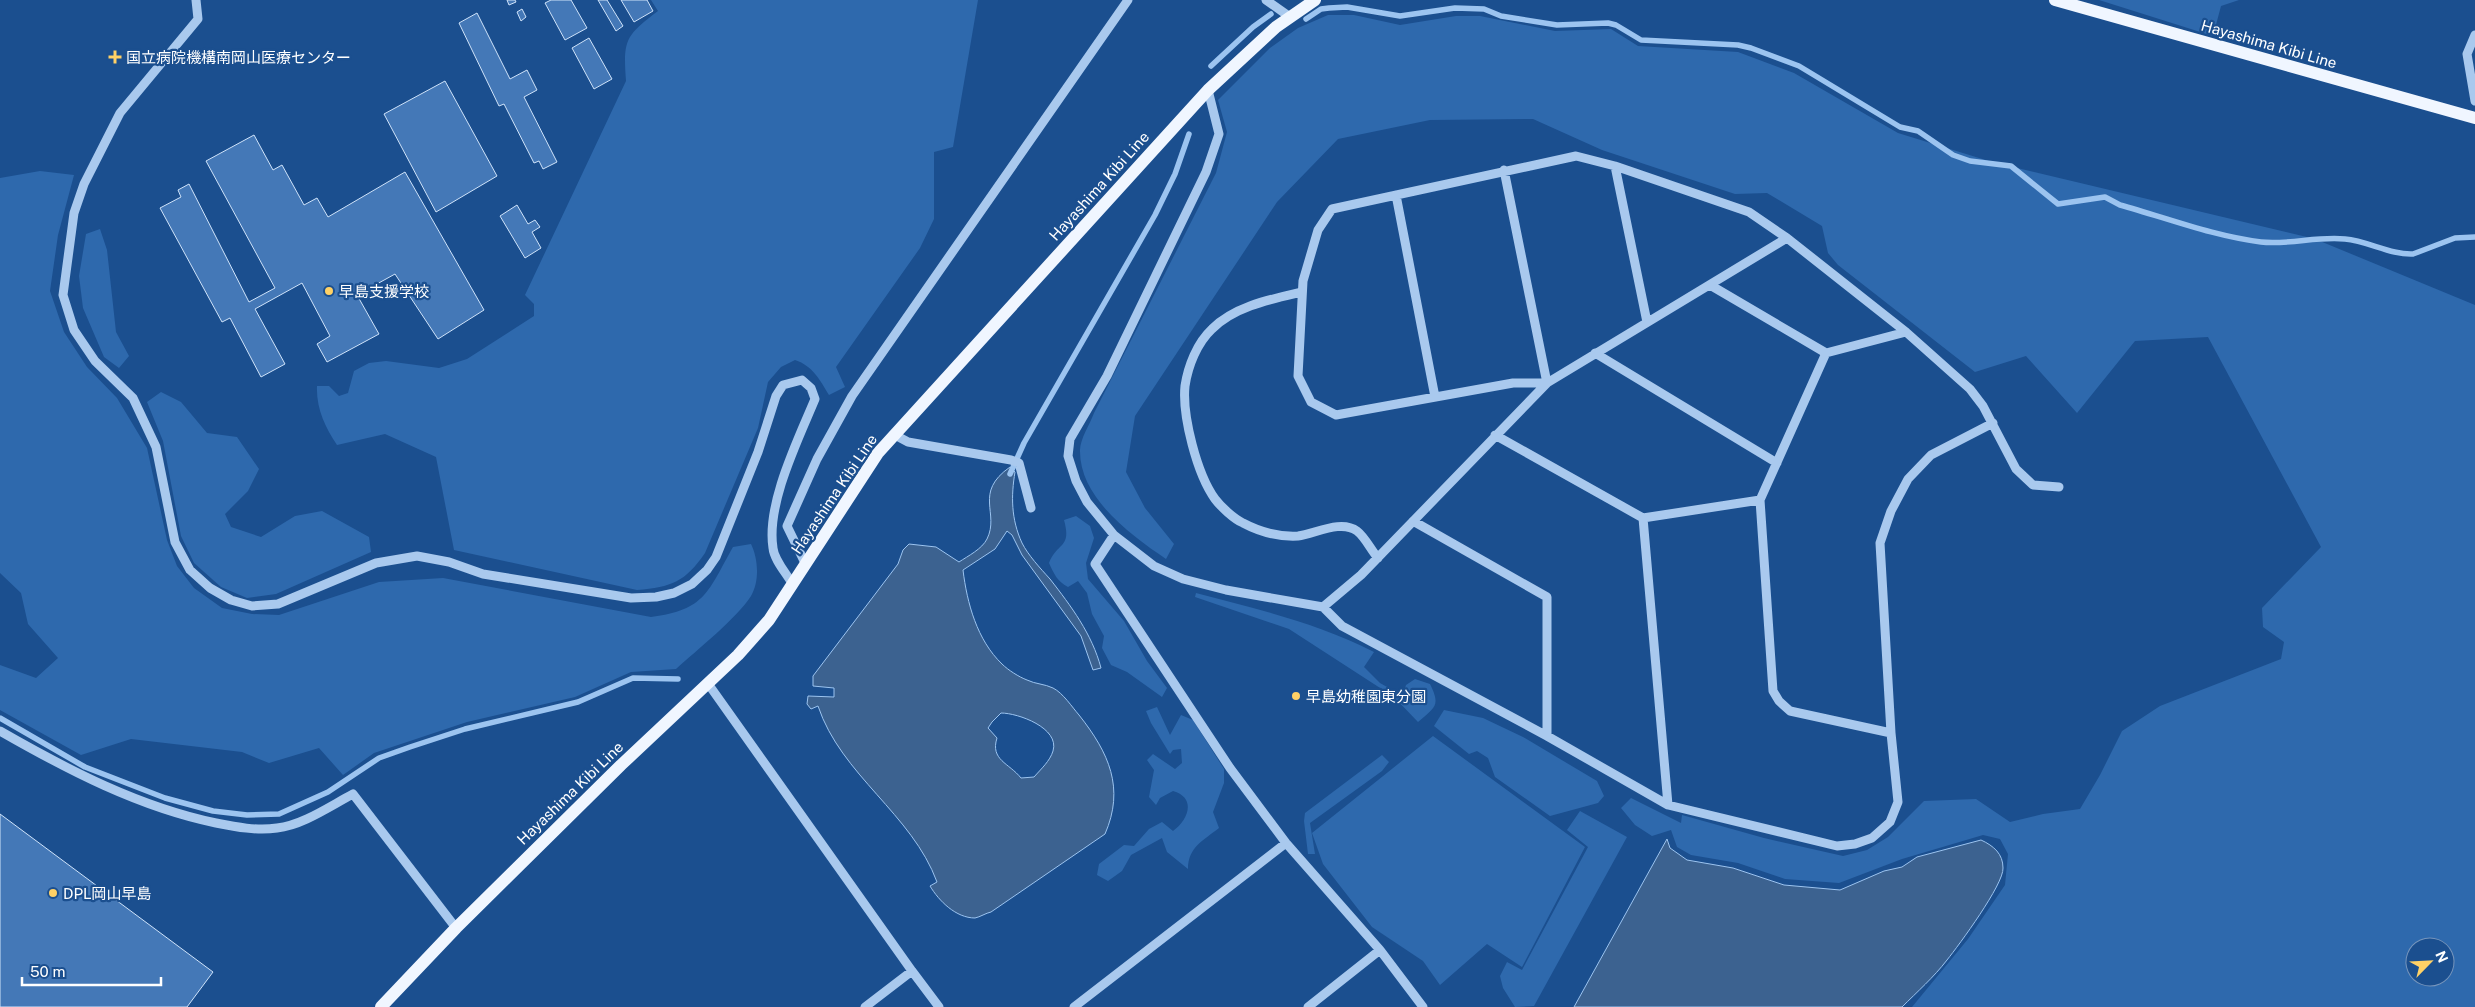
<svg xmlns="http://www.w3.org/2000/svg" width="2475" height="1007" viewBox="0 0 2475 1007" font-family="'Public Sans','Noto Sans JP',sans-serif">
<rect width="100%" height="100%" fill="#1b4f8f"/>
<path fill="#2e69ad" fill-rule="evenodd" d="M 651,0 L 978,0 L 953,147 L 934,152 L 934,219 L 920,248 L 836,367 L 845,387 L 829,395 C 820,380 813,366 795,360 L 781,367 L 768,382 L 758,428 L 705,553 C 685,582 672,587 637,590 L 454,550 L 436,457 L 385,434 L 337,445 C 325,427 316,408 317,386 L 329,386 L 339,396 L 348,393 L 354,371 L 369,363 L 386,361 L 439,368 L 467,359 L 534,316 L 534,304 L 525,295 L 626,81 C 623,40 625,36 658,11 Z
M 2099,0 L 2239,0 L 2221,6 L 2213,36 Z
M 1328,15 L 1354,15 L 1400,25 L 1456,16 L 1480,16 L 1555,31 L 1611,29 L 1638,46 L 1738,52 L 1794,73 L 1898,133 L 1992,162 L 2315,239 L 2475,305 L 2475,1007 L 1912,1007 L 1968,939 L 2005,885 L 2008,854 L 2000,839 L 1983,835 L 1902,859 L 1839,883 L 1785,879 L 1738,863 L 1691,855 L 1677,847 L 1671,830 L 1652,836 L 1635,825 L 1621,808 L 1631,798 L 1681,823 L 1682,815 L 1764,838 L 1843,856 L 1867,850 L 1888,837 L 1924,801 L 1976,799 L 2010,822 L 2043,814 L 2080,809 L 2100,775 L 2122,731 L 2160,706 L 2281,659 L 2284,642 L 2263,627 L 2262,608 L 2321,547 L 2208,337 L 2135,341 L 2077,413 L 2026,356 L 1975,372 L 1838,265 L 1828,253 L 1822,226 L 1767,193 L 1735,194 L 1602,150 L 1533,119 L 1430,120 L 1338,139 L 1277,202 L 1135,416 L 1126,472 L 1145,508 L 1174,544 L 1166,559 C 1131,535 1079,498 1080,450 C 1080,439 1090,424 1094,413 L 1216,173 L 1227,132 L 1218,100 L 1270,48 L 1298,28 ZM 2415,947 L 2445,947 L 2445,977 L 2415,977 Z
M 40,171 L 74,175 L 58,235 L 50,291 L 64,332 L 87,367 L 117,398 L 147,448 L 167,540 L 177,566 L 194,588 L 222,608 L 252,614 L 279,615 L 379,582 L 443,578 L 651,617 C 706,610 708,591 733,547 L 751,544 C 758,558 760,581 751,596 C 737,618 697,650 676,669 L 631,672 L 575,697 L 467,722 L 374,753 L 343,775 L 319,748 L 269,763 L 242,752 L 131,739 L 81,755 L 0,710 L 0,665 L 36,678 L 58,658 L 28,624 L 21,593 L 0,573 L 0,178 Z
M 100,229 L 107,250 L 116,332 L 129,356 L 119,368 L 104,357 L 83,308 L 79,276 L 86,234 Z
M 161,392 L 181,402 L 207,433 L 237,437 L 259,469 L 248,491 L 225,514 L 231,527 L 261,537 L 295,516 L 322,511 L 369,537 L 371,552 L 276,594 L 247,598 L 221,587 L 194,563 L 181,536 L 163,441 L 147,402 Z
M 1076,516 L 1090,526 L 1094,538 L 1086,563 L 1088,579 L 1124,621 L 1147,661 L 1167,688 L 1162,697 L 1127,672 L 1111,665 L 1102,648 L 1104,636 L 1092,614 L 1087,593 L 1078,581 L 1068,587 C 1057,581 1054,574 1049,563 C 1057,542 1072,549 1064,520 Z
M 1196,593 C 1257,609 1317,623 1374,652 L 1364,667 L 1380,683 L 1403,696 L 1406,685 L 1415,679 L 1430,684 C 1441,706 1435,707 1418,722 L 1394,697 L 1289,629 L 1195,597 Z
M 1157,707 L 1170,735 L 1181,715 L 1193,720 L 1224,769 L 1224,783 L 1213,812 L 1219,828 C 1204,840 1188,847 1188,869 L 1167,852 L 1162,838 L 1131,855 L 1122,871 L 1108,881 L 1097,875 L 1099,864 L 1124,845 L 1134,846 L 1149,829 L 1162,822 L 1173,831 C 1188,820 1197,798 1173,791 L 1160,798 L 1156,805 L 1149,797 L 1154,770 L 1147,760 L 1153,754 L 1175,769 L 1182,763 L 1181,749 L 1173,750 L 1170,754 L 1151,723 L 1146,711 Z
M 1444,710 L 1483,718 L 1523,737 L 1597,781 L 1604,796 L 1598,803 L 1550,816 L 1495,777 L 1488,758 L 1477,751 L 1469,754 L 1434,726 Z
M 1433,736 L 1585,847 L 1522,967 L 1487,944 L 1440,985 L 1423,961 L 1372,927 L 1323,864 L 1312,833 Z
M 1382,755 L 1389,762 L 1382,771 L 1310,823 L 1315,854 L 1308,854 L 1304,821 L 1305,813 Z
M 1580,811 L 1627,837 L 1534,1006 L 1515,1007 L 1503,988 L 1500,976 L 1507,962 L 1522,970 L 1588,847 L 1567,830 Z"/>
<path fill="#3c6290" stroke="#9cc4f0" fill-rule="evenodd" d="M 1010,467 L 1015,472 C 1011,496 1011,519 1022,543 C 1028,555 1040,568 1050,579 C 1071,606 1092,634 1101,668 L 1093,670 L 1081,636 L 1022,555 L 1012,535 L 1007,531 L 995,549 L 963,570 C 967,603 977,640 1002,664 C 1008,670 1019,677 1027,680 C 1035,684 1045,684 1053,688 C 1063,693 1072,707 1079,715 C 1109,753 1125,788 1105,834 L 991,912 C 986,913 980,917 975,918 C 956,918 939,901 930,886 L 937,882 C 912,814 841,775 818,706 L 811,709 L 807,704 L 808,696 L 834,697 L 834,688 L 813,686 L 813,676 L 898,564 L 903,550 L 909,544 L 936,547 L 959,562 C 968,556 982,549 987,539 C 1000,513 973,493 1010,467 ZM 1001,713 C 1018,713 1060,728 1053,751 C 1050,761 1041,769 1034,777 L 1021,778 C 1009,763 990,760 997,738 L 988,728 L 992,722 Z
M 1667,839 L 1670,848 L 1687,860 L 1733,868 L 1784,885 L 1840,890 L 1884,871 L 1902,867 L 1917,857 L 1981,840 C 1994,846 2003,854 2003,868 C 2004,884 1959,945 1947,960 C 1934,977 1917,992 1902,1007 L 1574,1007 Z"/>
<g fill="none" stroke-linecap="round" stroke-linejoin="round">
<path stroke="#9cc4f0" stroke-width="5.5" d="M 1306,19 L 1321,9 L 1329,8 L 1347,7 L 1400,16 L 1455,8 L 1484,9 L 1501,16 L 1557,25 L 1608,23 L 1616,25 L 1641,40 L 1738,45 L 1751,48 L 1799,66 L 1900,127 L 1918,131 L 1953,155 L 1970,161 L 2011,166 L 2058,204 L 2105,197 L 2120,205 C 2167,218 2213,236 2261,242 C 2290,245 2317,236 2345,239 C 2368,241 2391,255 2413,254 L 2455,238 L 2475,237
M 1211,66 L 1253,27 L 1271,14
M 1010,474 L 1024,443 L 1155,215 L 1175,174 L 1189,134
M 0,718 L 85,767 L 165,798 L 213,811 L 247,815 L 279,814 L 328,792 L 379,758 L 410,747 L 465,729 L 578,702 L 633,678 L 678,679"/>
</g>
<path fill="#4478b7" stroke="#cfe3fa" d="M 507,0 L 515,0 L 516,2 L 509,5 Z
M 551,0 L 571,0 L 587,28 L 565,40 L 545,3 Z
M 598,0 L 607,0 L 623,26 L 616,31 Z
M 621,0 L 647,0 L 653,11 L 634,22 Z
M 522,9 L 526,17 L 521,21 L 517,12 Z
M 477,13 L 510,79 L 527,70 L 537,90 L 524,97 L 557,162 L 543,169 L 539,161 L 534,163 L 504,104 L 499,106 L 459,23 Z
M 589,38 L 612,79 L 594,89 L 572,48 Z
M 445,81 L 497,176 L 436,212 L 384,114 Z
M 254,135 L 273,170 L 282,165 L 304,205 L 317,198 L 328,217 L 405,172 L 484,310 L 438,339 L 395,274 L 357,295 L 379,334 L 327,362 L 317,344 L 330,336 L 302,283 L 255,309 L 285,364 L 261,377 L 230,318 L 222,322 L 160,208 L 181,197 L 178,190 L 189,184 L 249,302 L 275,288 L 206,161 Z
M 517,205 L 528,224 L 535,220 L 540,227 L 532,232 L 541,248 L 525,258 L 500,216 Z
M 0,814 L 213,972 L 187,1007 L 0,1007 Z"/>
<g fill="none" stroke-linecap="round" stroke-linejoin="round">
<path stroke="#a9c9ee" stroke-width="9" d="M 196,0 L 198,19 L 120,113 L 84,184 L 74,213 L 63,295 L 74,330 L 95,361 L 133,398 L 156,447 L 175,542 L 190,570 L 210,588 L 231,600 L 252,606 L 278,604 L 376,563 L 417,556 L 449,562 L 483,574 L 631,598 L 656,597 L 674,593 L 692,584 L 707,570 L 716,557 L 758,452 L 776,396 L 783,385 L 802,380 L 811,388 L 815,399 C 798,440 766,504 773,548 C 774,560 787,574 793,585
M 1266,0 L 1290,17
M 2475,35 L 2467,54 L 2475,101
M 1208,90 L 1219,134 L 1206,172 L 1107,376 L 1070,439 L 1068,456 L 1076,481 L 1087,502 L 1114,535 L 1154,566 L 1183,579 L 1226,590 L 1323,607 L 1342,626 L 1547,736 L 1668,805 L 1837,846 L 1855,844 L 1872,838 L 1890,822 L 1898,802 L 1891,733 L 1880,543 L 1891,511 L 1908,479 L 1931,455 L 1993,423
M 1615,166 L 1647,322
M 1504,170 L 1547,383
M 1396,195 L 1435,397
M 1710,285 L 1826,353
M 1302,292 C 1272,299 1235,306 1212,329 C 1197,343 1188,366 1185,386 C 1182,416 1197,474 1215,499 C 1221,507 1234,519 1243,523 C 1260,532 1279,537 1298,536 C 1315,534 1341,519 1357,531 C 1365,537 1371,550 1378,558
M 1595,353 L 1777,463
M 1547,383 L 1513,383 L 1336,415 L 1311,402 L 1298,376 L 1303,281 L 1318,230 L 1332,209 L 1576,156 L 1615,166 L 1749,212 L 1787,238 L 1906,332 L 1970,389 L 1983,406 L 2016,469 L 2033,485 L 2059,487
M 895,435 L 908,442 L 1011,460 L 1019,463 L 1031,508
M 1495,435 L 1643,518 L 1760,500
M 1643,518 L 1668,805
M 1413,521 L 1547,597 L 1547,736
M 1114,535 L 1095,564 L 1230,768 L 1286,843 L 1380,950 L 1423,1007
M 806,565 L 787,526 L 817,459 L 852,396 L 1128,0
M 1323,607 L 1361,575 L 1547,383 L 1787,238
M 709,685 L 912,971 L 939,1007
M 0,731 C 68,770 139,807 216,823 C 236,827 257,831 277,828 C 303,825 330,806 353,794 L 456,928
M 1891,733 L 1790,711 L 1779,701 L 1773,691 L 1760,500 L 1826,353 L 1906,332
M 865,1007 L 912,971
M 1074,1007 L 1286,843
M 1308,1007 L 1380,950"/>
<path stroke="#f0f6ff" stroke-width="12" d="M 2055,0 L 2475,118
M 381,1007 L 456,928 L 621,765 L 738,655 L 769,620 L 878,453 L 1208,90 L 1276,27 L 1315,0"/>
</g>
<g fill="#ffd166" stroke="#1b4f8f" stroke-width="2">
<path d="M112.5 49.5h5v5h5v5h-5v5h-5v-5h-5v-5h5z"/>
<circle cx="329" cy="291" r="5"/>
<circle cx="1296" cy="696" r="5"/>
<circle cx="53" cy="893" r="5"/>
</g>
<g text-anchor="middle" dominant-baseline="central" stroke-width="4.5" stroke-linejoin="round" paint-order="stroke">
<g font-size="15" fill="#fff" stroke="#1b4f8f">
<text transform="translate(2269 44) rotate(16)">Hayashima Kibi Line</text>
<text transform="translate(1099 186) rotate(-48)">Hayashima Kibi Line</text>
<text transform="translate(834 494) rotate(-56)">Hayashima Kibi Line</text>
<text transform="translate(570 793) rotate(-44)">Hayashima Kibi Line</text>
</g>
<g font-size="15" fill="#fff" stroke="#1b4f8f" text-anchor="start">
<text x="126" y="57">国立病院機構南岡山医療センター</text>
<text x="339" y="291">早島支援学校</text>
<text x="1306" y="696">早島幼稚園東分園</text>
<text x="63" y="893">DPL岡山早島</text>
</g>
</g>
<g transform="translate(2430 962) rotate(66)"><circle r="24" fill="#1b4f8f" stroke="#7695bc"/>
<path d="M0-4L9 19L0 12L-9 19Z" fill="#ffd166"/>
<text y="-8" font-size="14" font-weight="bold" text-anchor="middle" fill="#ffffff">N</text>
</g>
<path d="M22 977v8h139v-8" fill="none" stroke="#ffffff" stroke-width="2.5"/>
<text x="30" y="977" font-size="15" fill="#ffffff" stroke="#1b4f8f" stroke-width="4" paint-order="stroke">50 m</text>
</svg>
